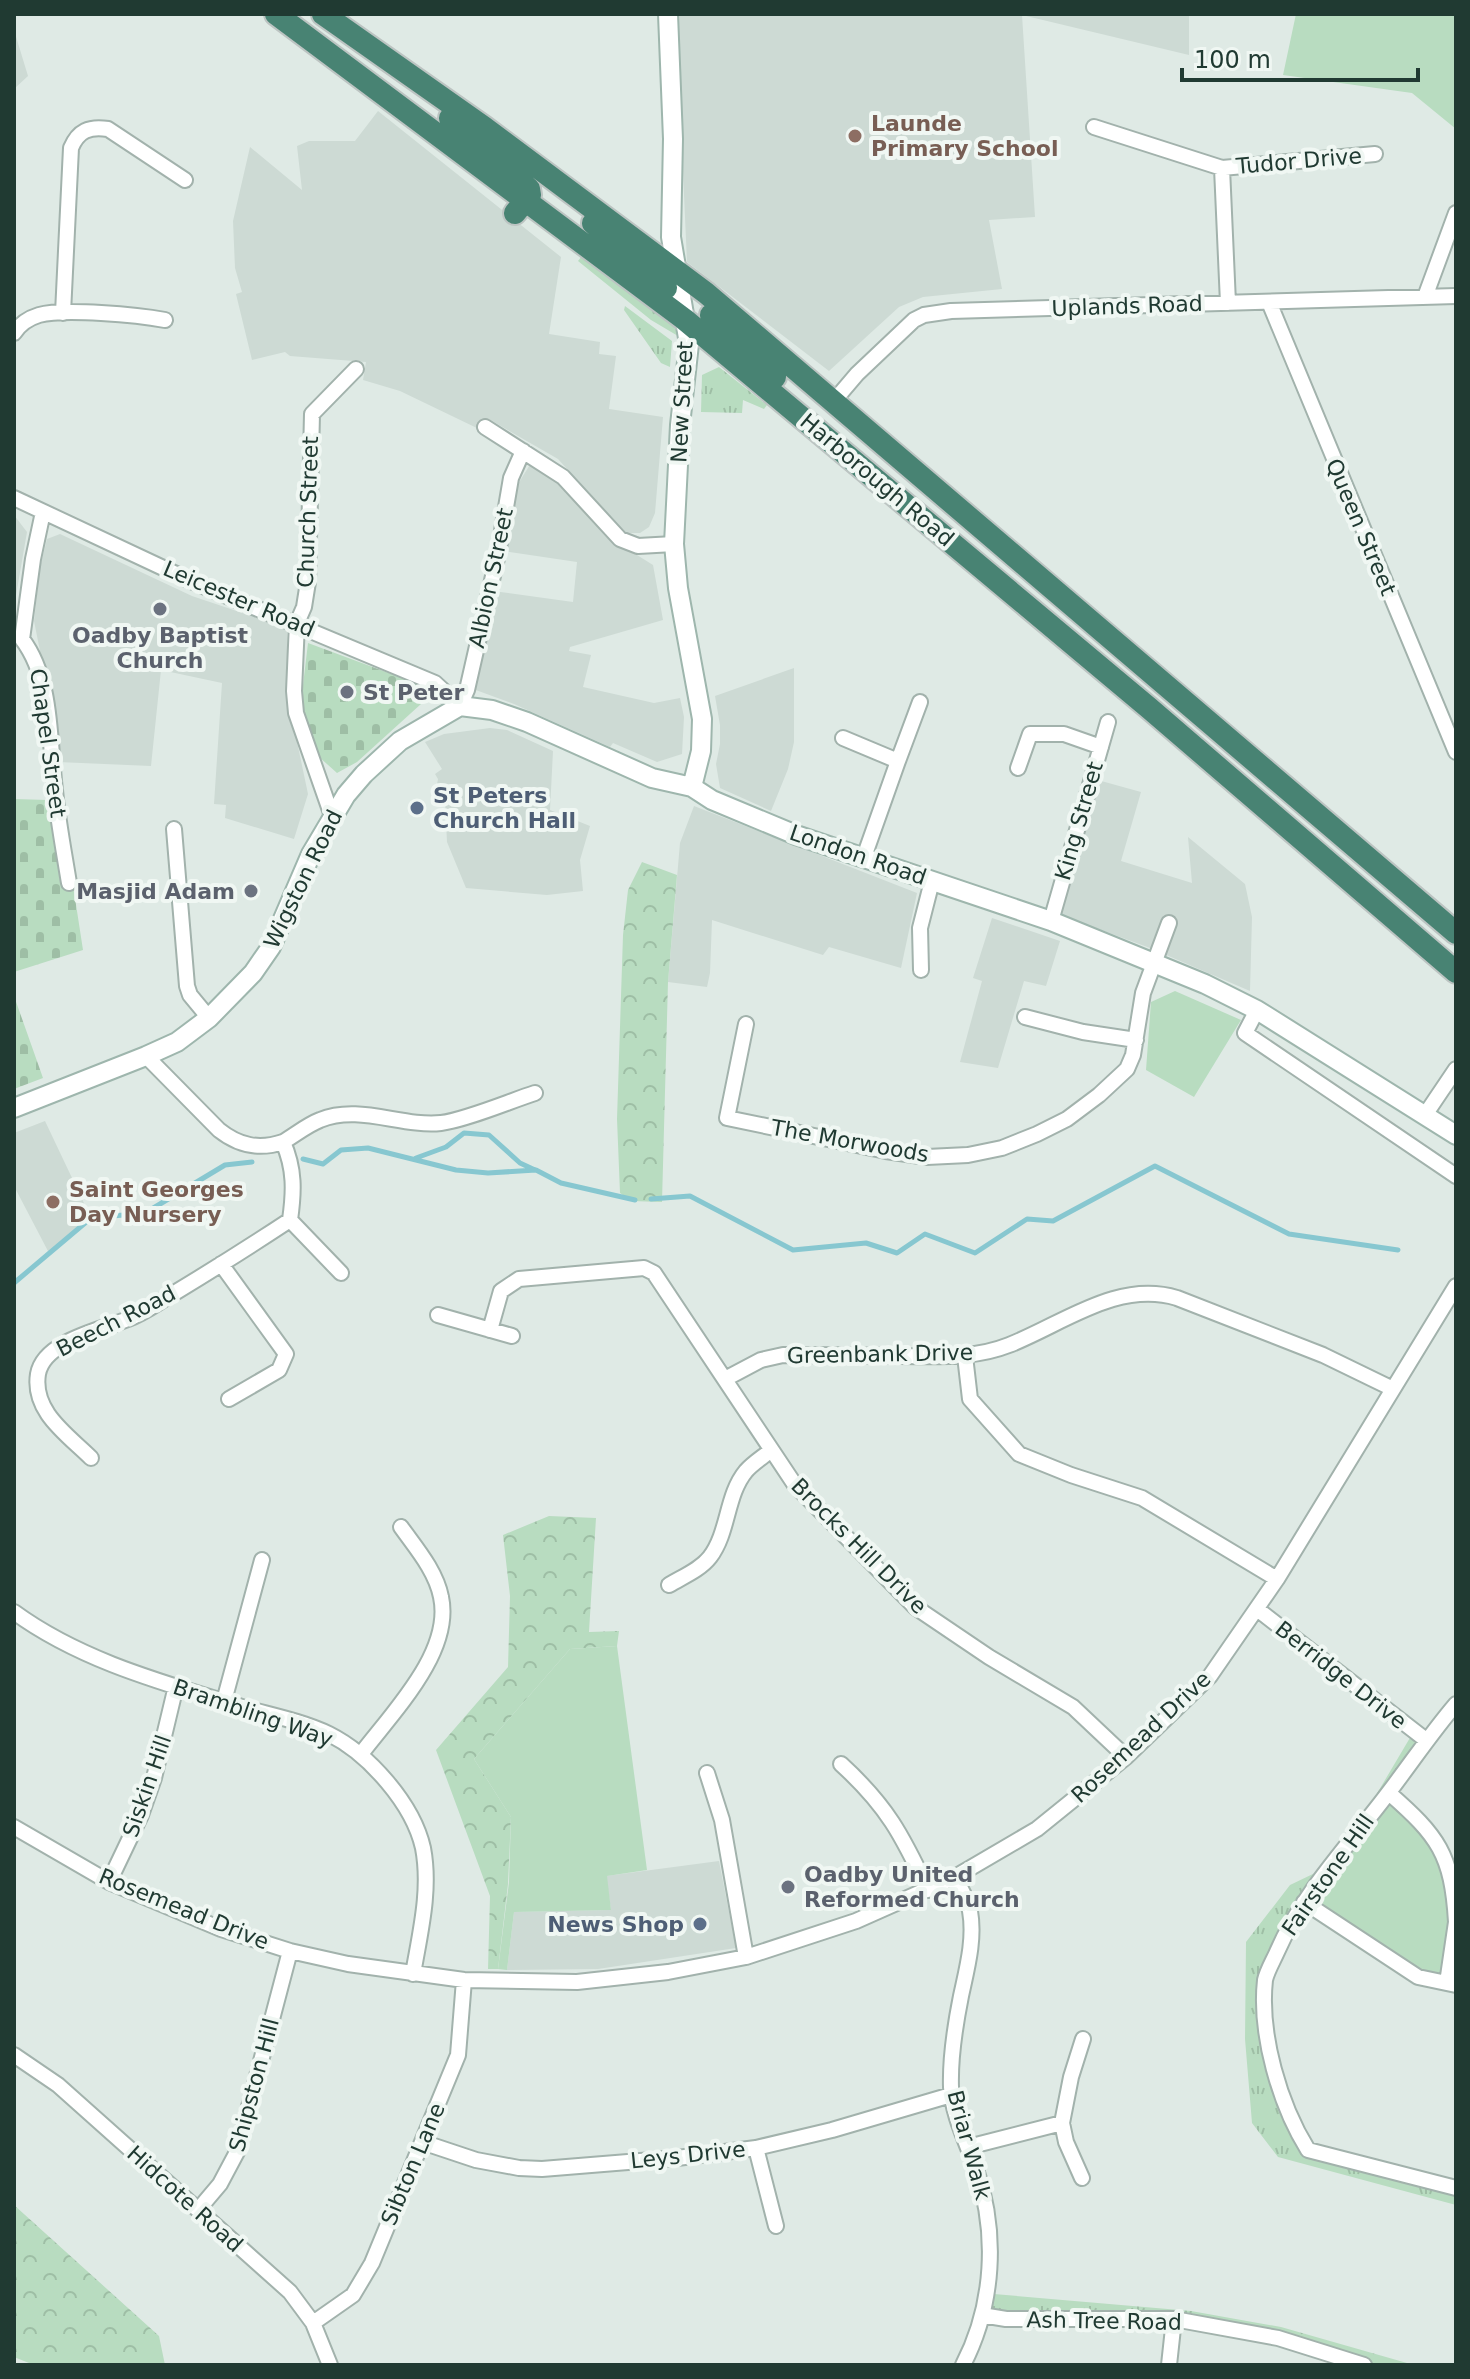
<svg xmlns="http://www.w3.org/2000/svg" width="1470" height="2379" viewBox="0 0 1470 2379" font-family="'DejaVu Sans',sans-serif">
<defs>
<pattern id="grass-tufts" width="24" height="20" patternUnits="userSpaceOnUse" patternTransform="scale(2)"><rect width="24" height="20" fill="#b8dcc0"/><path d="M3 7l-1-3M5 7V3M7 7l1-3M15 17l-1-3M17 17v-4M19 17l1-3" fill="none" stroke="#9ebea5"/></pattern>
<pattern id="forest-crowns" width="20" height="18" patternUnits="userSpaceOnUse" patternTransform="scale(2)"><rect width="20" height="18" fill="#b8dcc0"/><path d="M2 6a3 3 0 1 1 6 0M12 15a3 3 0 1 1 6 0" fill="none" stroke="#9ebea5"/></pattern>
<pattern id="cemetery-stones" width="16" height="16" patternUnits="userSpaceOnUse" patternTransform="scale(2)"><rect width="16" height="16" fill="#b8dcc0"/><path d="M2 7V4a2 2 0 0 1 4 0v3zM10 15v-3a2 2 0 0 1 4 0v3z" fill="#9ebea5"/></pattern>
</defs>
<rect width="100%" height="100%" fill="#dfeae5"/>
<path fill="#cddad4" d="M 676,14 L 1189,14 L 1189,55 L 1022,15 L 1035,217 L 989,220 L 1002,289 L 923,297 L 899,307 L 829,371 L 687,262 Z
M 14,30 L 28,76 L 14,89 Z
M 378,111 L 561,257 L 549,334 L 600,342 L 599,354 L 616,356 L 609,409 L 663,417 L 655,513 L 649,527 L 640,533 L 625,533 L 558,459 L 487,418 L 481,430 L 400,391 L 363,380 L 366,362 L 290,356 L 285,352 L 252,360 L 236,294 L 242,292 L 235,268 L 233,221 L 250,147 L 302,190 L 297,146 L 309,141 L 355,141 Z
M 531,463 L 569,486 L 605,535 L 653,565 L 663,620 L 570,647 L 569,651 L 591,655 L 583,687 L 654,703 L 680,698 L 684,717 L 682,754 L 657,762 L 613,743 L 610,747 L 514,704 L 473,689 L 493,591 L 573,602 L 577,562 L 503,551 L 518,484 Z
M 14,515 L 27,532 L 14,607 Z
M 60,534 L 192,596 L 287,628 L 287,694 L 308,794 L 294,839 L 225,818 L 226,805 L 214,804 L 222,683 L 161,670 L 151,766 L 58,762 L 54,721 L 34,621 L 40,567 L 47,539 Z
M 794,668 L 794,742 L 788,769 L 771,811 L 720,788 L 716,764 L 720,744 L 720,725 L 715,696 Z
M 490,728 L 507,730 L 553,751 L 550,810 L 590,826 L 580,860 L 583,891 L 547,895 L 466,888 L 447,842 L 445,800 L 434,800 L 438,779 L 435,774 L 442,769 L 425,742 L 444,734 Z
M 1094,779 L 1141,792 L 1121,861 L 1192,883 L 1188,837 L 1245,884 L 1252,917 L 1250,991 L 1150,948 L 1058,914 Z
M 694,806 L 917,893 L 901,968 L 829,947 L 823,955 L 712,920 L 710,973 L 707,987 L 668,982 L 680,843 Z
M 992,918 L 1060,941 L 1046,986 L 1024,981 L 998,1068 L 960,1062 L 982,981 L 973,978 Z
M 45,1121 L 91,1218 L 49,1253 L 14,1186 L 14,1133 Z
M 719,1861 L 736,1948 L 598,1969 L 507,1970 L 514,1912 L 611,1910 L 606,1876 Z"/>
<path fill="url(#grass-tufts)" d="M 585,252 L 672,321 L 678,336 L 651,320 L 578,261 Z
M 625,306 L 672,341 L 670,367 L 661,363 L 624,310 Z
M 719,367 L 767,405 L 764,409 L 743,400 L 742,413 L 701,412 L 702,375 Z
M 1414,1731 L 1426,1740 L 1304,1902 L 1265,1979 L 1267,2042 L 1308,2150 L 1456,2188 L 1456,2205 L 1278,2157 L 1252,2123 L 1245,2039 L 1246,1942 L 1290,1885 L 1315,1873 L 1369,1807 Z
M 994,2294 L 1191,2311 L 1281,2327 L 1414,2365 L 1364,2365 L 1174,2319 L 982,2315 Z"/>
<path fill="url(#forest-crowns)" d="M 642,862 L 677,875 L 668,982 L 662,1202 L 631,1201 L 620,1193 L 617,1119 L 623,935 L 628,890 Z
M 549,1516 L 596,1518 L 589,1632 L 619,1631 L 617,1646 L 570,1649 L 474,1759 L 511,1817 L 508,1884 L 498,1969 L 488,1969 L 490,1896 L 436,1750 L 508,1667 L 510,1596 L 503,1535 Z
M 14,2205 L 159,2336 L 165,2365 L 34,2365 L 14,2357 Z"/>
<path fill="url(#cemetery-stones)" d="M 308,643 L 421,685 L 421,704 L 357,762 L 337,773 L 318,756 L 301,702 Z
M 14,799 L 48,800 L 61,886 L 73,885 L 83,950 L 14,972 Z
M 14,996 L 43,1078 L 14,1089 Z"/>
<path fill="#b8dcc0" d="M 1296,14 L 1456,14 L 1456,129 L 1412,93 L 1283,75 Z
M 1175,991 L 1241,1020 L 1194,1097 L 1146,1070 L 1151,1002 Z
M 617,1646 L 647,1870 L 607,1876 L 611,1910 L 514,1912 L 507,1970 L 498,1969 L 509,1882 L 511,1817 L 474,1759 L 570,1649 Z
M 1389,1793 L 1425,1824 L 1454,1894 L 1447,1983 L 1418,1977 L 1304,1902 Z"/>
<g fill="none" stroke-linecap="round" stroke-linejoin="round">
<path stroke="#87c7d0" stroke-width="5" d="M 416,1158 L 446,1147 L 464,1133 L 489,1135 L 520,1163 L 535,1170
M 303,1159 L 323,1164 L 341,1150 L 368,1148 L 456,1170 L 488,1173 L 536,1170 L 561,1183 L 635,1200
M 651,1199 L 690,1196 L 793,1250 L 866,1243 L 897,1253 L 925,1234 L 975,1253 L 1027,1219 L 1053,1221 L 1155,1166 L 1289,1234 L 1398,1250
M 14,1283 L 91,1218 L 145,1213 L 225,1165 L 252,1162"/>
<defs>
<path id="minor" d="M 1094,127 L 1222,168 L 1375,154
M 1222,168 L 1228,303
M 1425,297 L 1456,213
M 1269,302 L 1456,752
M 63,313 L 71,148 C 78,131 89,126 108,129 L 185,180
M 14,333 C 20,324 29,318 39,315 C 64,308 138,315 165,320
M 834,401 L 857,374 L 914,320 L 924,315 L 951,311 L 1456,296
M 485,427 L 563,477 L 620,539 L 638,546 L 674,544
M 14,498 L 191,581 L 435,683 L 460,706 L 467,690 L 498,554 L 511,478 L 523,451
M 43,512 L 33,559 L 22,639 C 53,680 49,740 55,790 C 58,821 64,852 69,883
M 843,738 L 898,761 L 864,857
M 898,761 L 920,702
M 1018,768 L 1030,734 L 1064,734 L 1101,747
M 332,816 L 296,713 L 294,691 L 297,623 L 304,607 L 308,582 L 312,414 L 356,369
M 174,829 L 187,986 L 190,995 L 209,1018
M 1051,921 L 1108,722
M 921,970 L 920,928 L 932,881
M 1257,1010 L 1245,1033 L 1456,1176
M 1025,1017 L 1083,1032 L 1136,1040
M 746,1024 L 727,1118 L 886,1151 L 927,1157 L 968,1155 L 1002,1148 L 1037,1134 L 1067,1119 L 1099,1095 L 1127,1069 L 1133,1055 L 1143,993 L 1169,923
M 1425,1115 L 1456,1069
M 283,1142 C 295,1135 307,1125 320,1120 C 359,1104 401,1127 441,1123 C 466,1120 510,1101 535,1093
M 290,1220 L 341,1273
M 221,1264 L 286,1354 L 279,1370 L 229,1399
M 438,1315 L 512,1336
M 490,1330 L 501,1291 L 519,1279 L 644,1268 L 654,1273 L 795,1485 L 915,1607 L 989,1657 L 1073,1707 L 1126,1757
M 965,1356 L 970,1399 L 1019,1454 L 1071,1475 L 1142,1498 L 1277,1579
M 725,1379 L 761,1360 L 783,1355 C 822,1355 861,1355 900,1356 C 937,1356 974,1359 1009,1345 C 1063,1324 1117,1280 1177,1298 L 1323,1355 L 1393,1389
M 91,1458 C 68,1435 32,1412 38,1374 C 44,1341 101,1330 128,1319 C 145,1313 160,1301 176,1292 C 214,1269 252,1245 290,1220 C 294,1192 295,1169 283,1142 C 259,1150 239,1146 219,1130 L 146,1056
M 669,1585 C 682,1577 700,1570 710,1557 C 729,1532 726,1495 746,1471 C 753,1463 763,1457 770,1451
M 1257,1609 L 1426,1740
M 14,1612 C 81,1661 164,1683 242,1707 C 270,1715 302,1721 329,1734 C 369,1754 413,1804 423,1848 C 431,1890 420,1933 413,1974
M 224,1701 L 262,1560
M 1456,1704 C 1432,1732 1412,1762 1389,1792 C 1350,1844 1303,1892 1277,1952 C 1273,1961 1267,1971 1265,1980 C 1259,2035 1280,2105 1308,2150 L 1456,2188
M 361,1754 C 392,1713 453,1652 441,1597 C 436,1571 416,1548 401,1527
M 841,1764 C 887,1806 902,1835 928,1890
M 707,1773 L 722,1820 L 746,1957
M 1389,1793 C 1438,1836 1452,1854 1456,1922
M 14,1827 L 109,1882 L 221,1929 L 290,1951 L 348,1964 L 464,1980 L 577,1982 L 668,1972 L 746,1957 L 856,1921 L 955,1877 L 1037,1829 L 1126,1757 L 1210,1676 L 1277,1579 L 1456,1286
M 955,1877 C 960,1888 968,1900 970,1911 C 975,1939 967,1968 961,1996 C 955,2026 950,2056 951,2087 C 952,2114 967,2143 976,2169 C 998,2233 994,2305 963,2365
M 109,1882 L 141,1815 L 154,1778 L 176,1686
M 1304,1902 L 1418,1977 L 1456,1985
M 1447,1983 L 1456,1922
M 14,2055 L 58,2085 L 290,2292 L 313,2323 L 330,2365
M 1062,2123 L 1071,2077 L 1083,2039
M 422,2142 L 476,2160 L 519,2168 L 542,2169 L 677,2158 L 756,2148 L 832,2130 L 951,2095
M 968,2147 L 1062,2123 L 1066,2142 L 1082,2178
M 756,2148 L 776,2226
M 198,2210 L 220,2184 L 237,2152 L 290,1951
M 982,2315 L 1006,2319 L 1174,2319 L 1278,2338 L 1364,2365
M 313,2323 L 353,2295 L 372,2263 L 458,2055 L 464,1980
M 1169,2365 L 1174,2319"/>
<path id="secondary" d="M 668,14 L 673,139 L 671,237 L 689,344 L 680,425 L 674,544 L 678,588 L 702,719 L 701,751 L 692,787
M 14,1108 L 146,1056 L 177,1042 L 209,1018 L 253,973 L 271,947 L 311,854 L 346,795 L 364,774 L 400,741 L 460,706 L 492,710 L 527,722 L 652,778 L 692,787 L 712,800 L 796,835 L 1051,921 L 1205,984 L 1257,1010 L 1456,1135"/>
<path id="trunk" d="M 276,14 L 684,319 L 1149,708 L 1456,972
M 323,14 L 485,128 L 706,293 L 1456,933
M 450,118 L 529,189 L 530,195 L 515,213
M 593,223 L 666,288
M 711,315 L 775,377"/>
</defs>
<use href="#minor" stroke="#a2b2ac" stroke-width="18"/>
<use href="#secondary" stroke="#9eb6ad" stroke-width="22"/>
<use href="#trunk" stroke="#bcc4c2" stroke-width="26"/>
<use href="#minor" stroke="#fff" stroke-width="14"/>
<use href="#secondary" stroke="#fff" stroke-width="18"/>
<use href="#trunk" stroke="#488373" stroke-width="22"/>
</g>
<g fill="#8d6e63" stroke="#f0f7f3" stroke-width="3">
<circle cx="855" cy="136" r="8"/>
<circle cx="53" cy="1202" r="8"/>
</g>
<g fill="#6b7280" stroke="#f0f7f3" stroke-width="3">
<circle cx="160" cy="609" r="8"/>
<circle cx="347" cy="692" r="8"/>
<circle cx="251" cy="891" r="8"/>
<circle cx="788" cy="1887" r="8"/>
</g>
<g fill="#5c6f8a" stroke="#f0f7f3" stroke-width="3">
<circle cx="417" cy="808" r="8"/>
<circle cx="700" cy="1924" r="8"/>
</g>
<g text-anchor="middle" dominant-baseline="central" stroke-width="8" stroke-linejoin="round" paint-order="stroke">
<g font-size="22" font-weight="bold" fill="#785e54" stroke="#f0f7f3" text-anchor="start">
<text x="871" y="123">Launde<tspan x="871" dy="25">Primary School</tspan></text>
<text x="69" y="1189">Saint Georges<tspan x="69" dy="25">Day Nursery</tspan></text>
</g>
<g font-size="22" fill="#203a32" stroke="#f0f7f3">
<text transform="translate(1299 161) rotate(-5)">Tudor Drive</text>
<text transform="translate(1127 306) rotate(-2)">Uplands Road</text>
<text transform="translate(682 402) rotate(-87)">New Street</text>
<text transform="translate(877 480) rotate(40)">Harborough Road</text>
<text transform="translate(308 512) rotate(-88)">Church Street</text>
<text transform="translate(1361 527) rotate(67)">Queen Street</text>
<text transform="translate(491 578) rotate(-78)">Albion Street</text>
<text transform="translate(239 599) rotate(23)">Leicester Road</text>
<text transform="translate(48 743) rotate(82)">Chapel Street</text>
<text transform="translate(1079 821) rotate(-74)">King Street</text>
<text transform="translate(858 855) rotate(19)">London Road</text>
<text transform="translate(303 879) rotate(-64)">Wigston Road</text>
<text transform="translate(850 1141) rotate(10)">The Morwoods</text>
<text transform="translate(116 1321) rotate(-27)">Beech Road</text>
<text transform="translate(880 1354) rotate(-1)">Greenbank Drive</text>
<text transform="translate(859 1546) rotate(45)">Brocks Hill Drive</text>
<text transform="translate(1341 1675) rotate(38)">Berridge Drive</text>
<text transform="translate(253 1713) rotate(19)">Brambling Way</text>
<text transform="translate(1141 1737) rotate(-43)">Rosemead Drive</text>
<text transform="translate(147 1786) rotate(-71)">Siskin Hill</text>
<text transform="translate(1328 1875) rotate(-55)">Fairstone Hill</text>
<text transform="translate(184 1909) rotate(22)">Rosemead Drive</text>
<text transform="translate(254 2085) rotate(-75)">Shipston Hill</text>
<text transform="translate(969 2145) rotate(75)">Briar Walk</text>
<text transform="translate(688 2155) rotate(-6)">Leys Drive</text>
<text transform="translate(413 2164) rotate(-67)">Sibton Lane</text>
<text transform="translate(185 2199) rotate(42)">Hidcote Road</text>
<text transform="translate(1104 2321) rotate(1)">Ash Tree Road</text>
</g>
<g font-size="22" font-weight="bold" fill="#5b616d" stroke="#f0f7f3" text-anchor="start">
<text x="160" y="635" text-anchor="middle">Oadby Baptist<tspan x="160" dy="25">Church</tspan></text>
<text x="363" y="692">St Peter</text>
<text x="235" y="891" text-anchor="end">Masjid Adam</text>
<text x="804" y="1874">Oadby United<tspan x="804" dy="25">Reformed Church</tspan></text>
</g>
<g font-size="22" font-weight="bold" fill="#4e5e75" stroke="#f0f7f3" text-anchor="start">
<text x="433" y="795">St Peters<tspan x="433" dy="25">Church Hall</tspan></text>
<text x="684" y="1924" text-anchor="end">News Shop</text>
</g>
</g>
<rect width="1470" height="2379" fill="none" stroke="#203a32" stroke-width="32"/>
<path d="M1182 68v12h236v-12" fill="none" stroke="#203a32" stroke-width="4"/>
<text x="1194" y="68" font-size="24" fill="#203a32" stroke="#f0f7f3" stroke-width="6" paint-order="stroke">100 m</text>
</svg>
